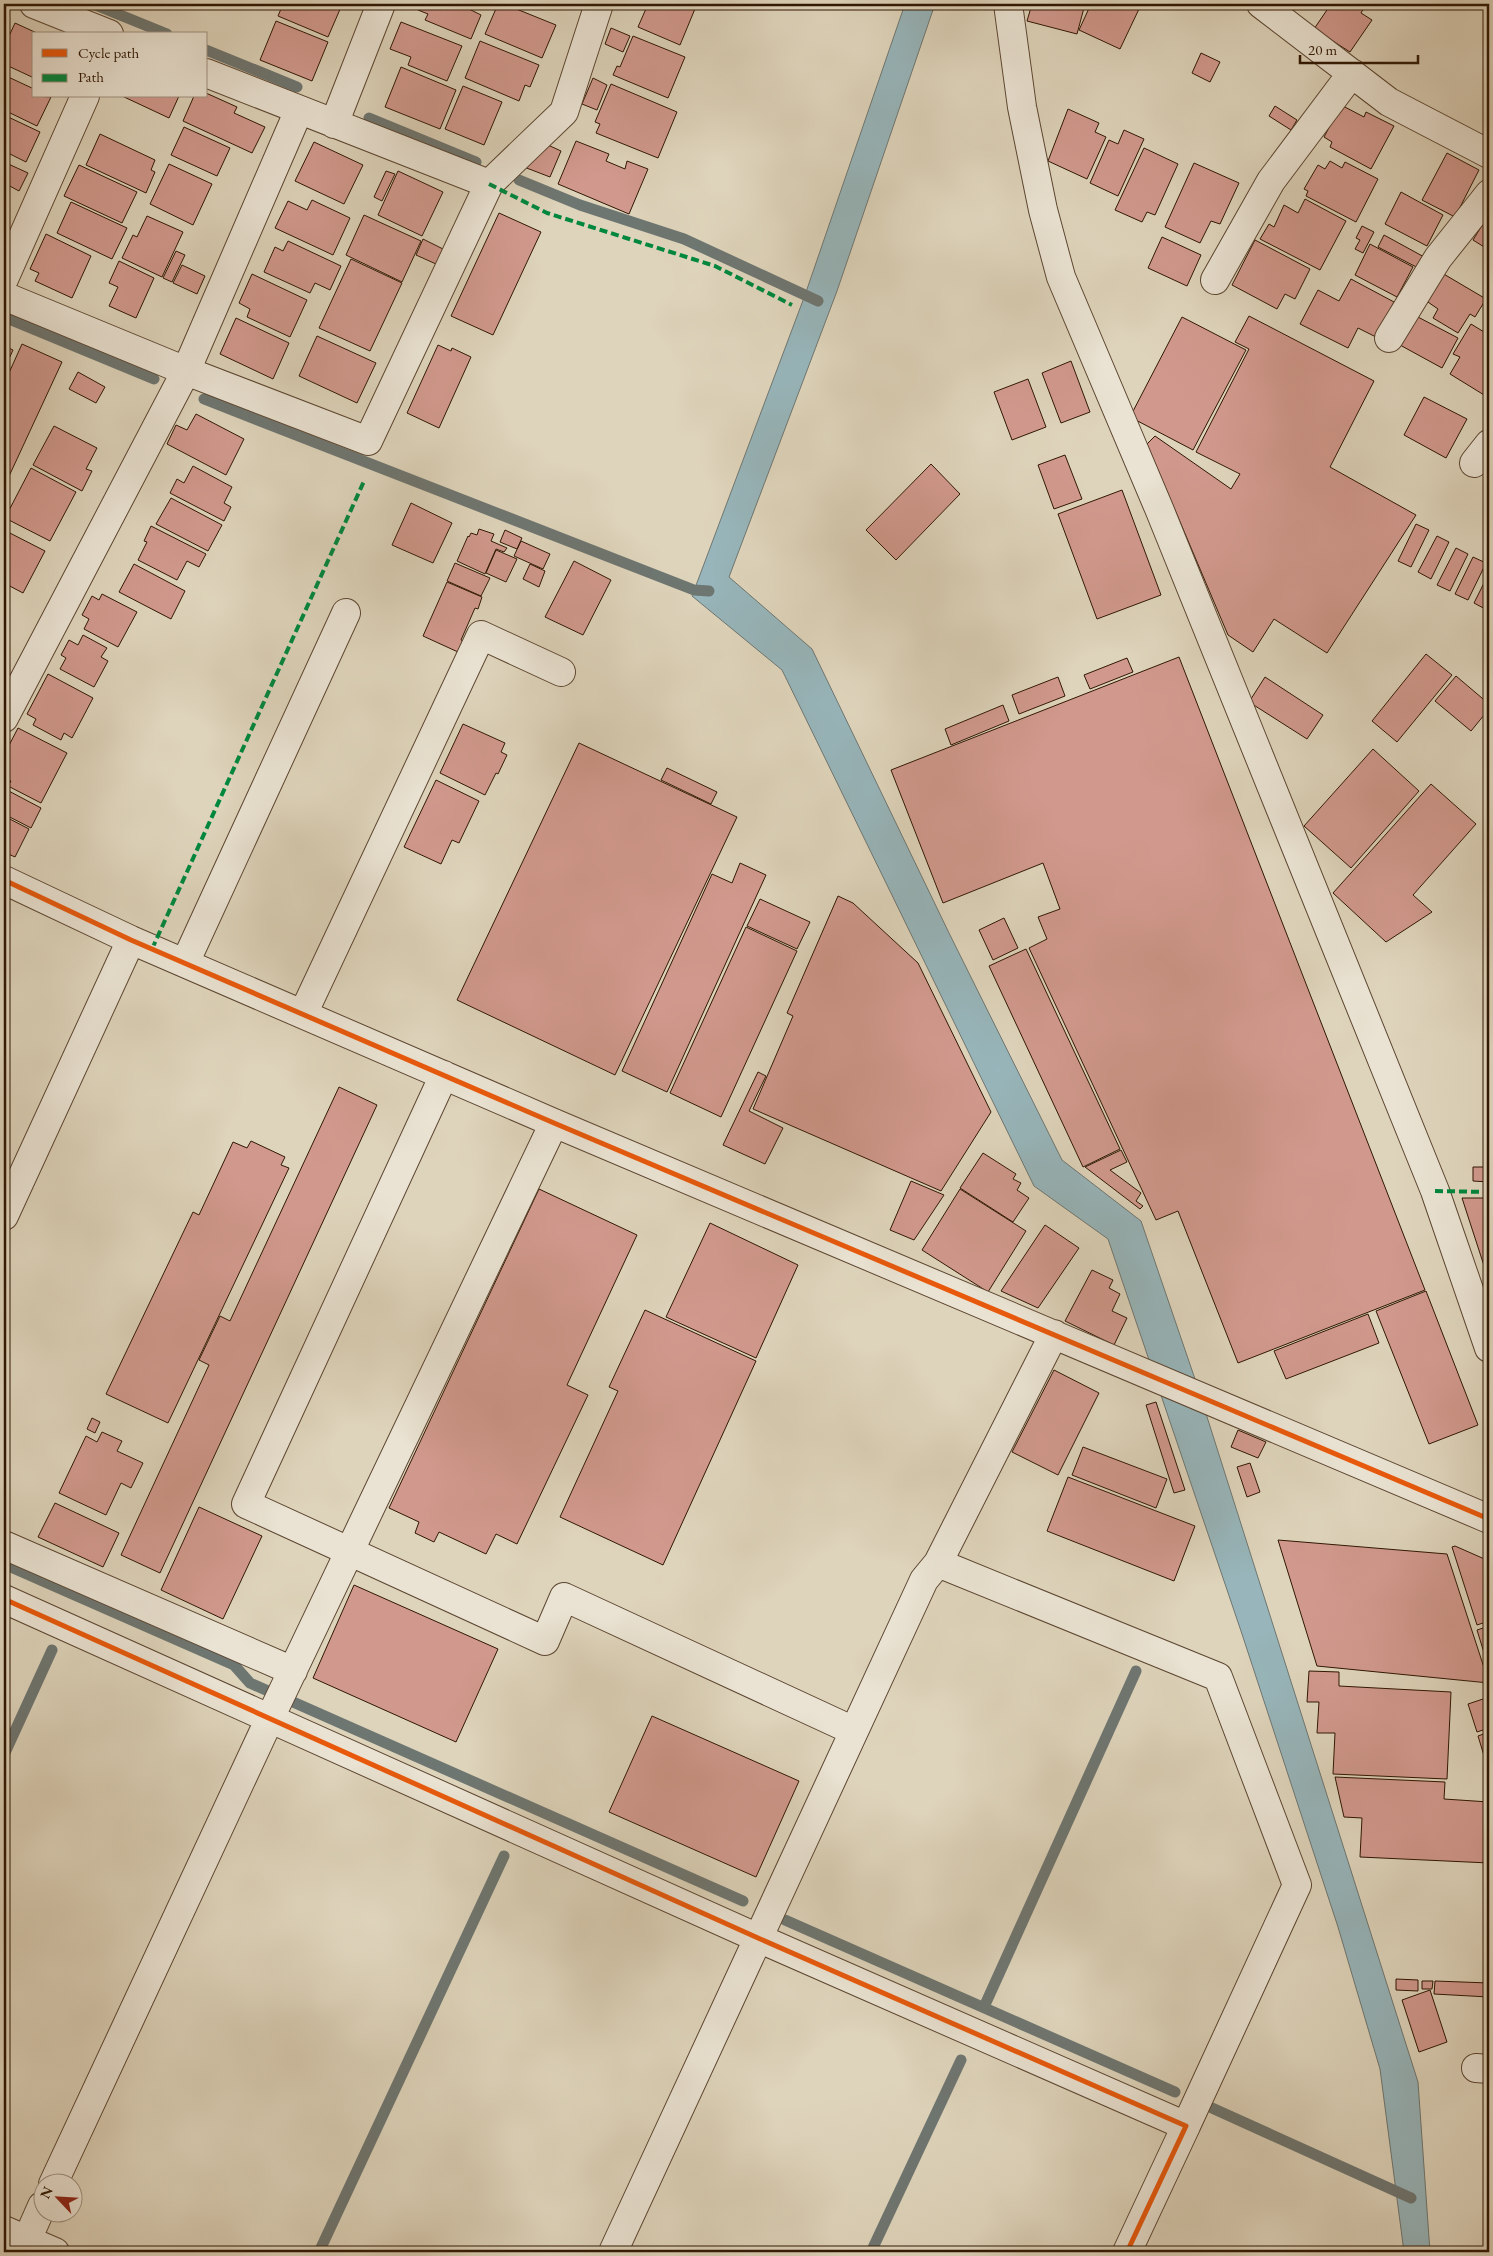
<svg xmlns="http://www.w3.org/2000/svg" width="1493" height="2256" viewBox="0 0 1493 2256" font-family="'EB Garamond',serif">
<rect width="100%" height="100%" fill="#ded4bb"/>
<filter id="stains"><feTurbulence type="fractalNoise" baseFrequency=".004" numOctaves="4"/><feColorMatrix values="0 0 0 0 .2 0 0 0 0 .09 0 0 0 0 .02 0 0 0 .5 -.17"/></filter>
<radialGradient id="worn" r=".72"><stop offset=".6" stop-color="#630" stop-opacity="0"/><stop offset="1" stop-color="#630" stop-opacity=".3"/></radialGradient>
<path fill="#97b5ba" stroke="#6e7671" d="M 905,4 L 935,4 L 837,291 L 729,577 L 812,649 L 949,933 L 1062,1160 L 1141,1221 L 1195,1379 L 1418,2082 L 1430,2252 L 1404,2252 L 1380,2069 L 1338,1927 L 1242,1634 L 1108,1239 L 1034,1186 L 782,670 L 692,596 L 805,295 Z"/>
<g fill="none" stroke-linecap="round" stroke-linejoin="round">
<path stroke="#6e7671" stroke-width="11" d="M 93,4 L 167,34
M 206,50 L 297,87
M 369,118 L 476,162
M 519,180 L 580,205 L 684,239 L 818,301
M 4,317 L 154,379
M 204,399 L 694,590 L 709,591
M 4,1564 L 234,1665 L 250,1683 L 743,1901
M 4,1755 L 52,1650
M 785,1920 L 1175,2092
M 984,2007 L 1136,1671
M 1212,2108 L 1411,2198
M 319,2252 L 504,1856
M 871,2252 L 961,2060"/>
</g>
<path fill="#d1998d" stroke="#301703" d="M 283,4 L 332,4 L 341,7 L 328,37 L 278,16 Z
M 421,4 L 466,4 L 465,7 L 481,15 L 471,39 L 425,20 L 428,14 L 418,10 Z
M 498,4 L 504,4 L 556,25 L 542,58 L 485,34 Z
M 648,4 L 697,4 L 680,45 L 638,27 Z
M 1032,4 L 1085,4 L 1077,34 L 1027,21 Z
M 1091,4 L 1112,4 L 1124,9 L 1127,4 L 1139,9 L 1120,49 L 1079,30 Z
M 1331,4 L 1366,4 L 1361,13 L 1372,20 L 1350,52 L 1314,29 Z
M 276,21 L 328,42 L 312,81 L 260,60 Z
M 401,22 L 462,46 L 447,81 L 408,65 L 411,57 L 390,49 Z
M 15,23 L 39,34 L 34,34 L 34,78 L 4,64 L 4,47 Z
M 611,28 L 630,36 L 623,52 L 605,44 Z
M 633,36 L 685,57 L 668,98 L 613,75 L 617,66 L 620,67 Z
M 480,41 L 539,65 L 530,87 L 525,85 L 519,101 L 465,78 Z
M 1201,53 L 1220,62 L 1210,82 L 1192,73 Z
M 401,67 L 456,90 L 440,129 L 385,107 Z
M 4,75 L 34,89 L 34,96 L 51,97 L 37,126 L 4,110 Z
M 593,78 L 607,85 L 597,110 L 582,104 Z
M 611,84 L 677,112 L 658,158 L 596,133 L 600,124 L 595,122 Z
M 463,86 L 502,102 L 484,145 L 445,129 Z
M 206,93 L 237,107 L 234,113 L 265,127 L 252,153 L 183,121 L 194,96 L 206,96 Z
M 122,96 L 179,96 L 169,118 Z
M 1341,105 L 1364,117 L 1366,112 L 1394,126 L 1371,169 L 1330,147 L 1332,142 L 1324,137 Z
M 1275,106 L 1297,120 L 1291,130 L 1269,116 Z
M 1068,109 L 1099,123 L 1095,132 L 1106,137 L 1087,179 L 1048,161 Z
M 4,115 L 40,132 L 26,162 L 4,151 Z
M 184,127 L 230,148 L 217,176 L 171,155 Z
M 1124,130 L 1144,139 L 1118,196 L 1090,183 L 1109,140 L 1118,144 Z
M 100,134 L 155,160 L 151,170 L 155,172 L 146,193 L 86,165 Z
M 576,141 L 609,154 L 606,161 L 625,169 L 627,161 L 648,169 L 629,214 L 558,184 Z
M 314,142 L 363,165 L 344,204 L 295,181 Z
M 548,145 L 561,151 L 550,177 L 524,167 Z
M 1144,148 L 1178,164 L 1155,215 L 1147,212 L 1142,222 L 1115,210 Z
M 1447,153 L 1479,170 L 1455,217 L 1422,200 Z
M 1330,161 L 1342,168 L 1345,162 L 1378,179 L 1356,222 L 1306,196 L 1308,191 L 1304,189 L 1318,165 L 1325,169 Z
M 4,162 L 28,173 L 19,191 L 4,183 Z
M 1194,163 L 1239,183 L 1220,224 L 1211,221 L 1200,243 L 1165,227 Z
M 169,164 L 212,184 L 193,225 L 150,204 Z
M 79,165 L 137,192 L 122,223 L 64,196 Z
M 386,171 L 395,174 L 382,201 L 374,197 Z
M 398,171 L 443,192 L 422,236 L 378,215 Z
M 1401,192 L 1443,215 L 1427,246 L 1385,224 Z
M 1305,199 L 1346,221 L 1320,270 L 1260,239 L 1269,224 L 1274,227 L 1284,205 L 1298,213 Z
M 312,200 L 350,218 L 333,255 L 275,228 L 288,201 L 307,210 Z
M 71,202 L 127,228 L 112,259 L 57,233 Z
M 499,213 L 541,232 L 493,335 L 451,316 Z
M 1489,214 L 1489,250 L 1473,240 Z
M 364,215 L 421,241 L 402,282 L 346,255 Z
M 147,216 L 183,232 L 162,277 L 122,258 L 133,235 L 137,237 Z
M 1362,226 L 1374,232 L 1363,253 L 1355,249 L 1360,240 L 1356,238 Z
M 46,234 L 91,256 L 72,298 L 35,281 L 39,273 L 30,269 Z
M 1384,235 L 1426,258 L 1420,269 L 1378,247 Z
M 1162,237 L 1201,255 L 1187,286 L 1148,268 Z
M 423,239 L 443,249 L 436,264 L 416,255 Z
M 1255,240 L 1310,269 L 1295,299 L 1285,294 L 1277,309 L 1232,285 Z
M 288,241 L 341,266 L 330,290 L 315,283 L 310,293 L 264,272 L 275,247 L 283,251 Z
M 1370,244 L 1413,267 L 1397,297 L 1355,275 Z
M 176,251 L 185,255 L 172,282 L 163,278 Z
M 351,259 L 402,283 L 370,351 L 319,328 Z
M 119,261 L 154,278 L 136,318 L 109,306 L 118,287 L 109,283 Z
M 182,265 L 205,276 L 197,294 L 173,283 Z
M 1442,273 L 1486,299 L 1475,317 L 1470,314 L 1458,333 L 1433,318 L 1438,309 L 1425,300 Z
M 252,274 L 307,300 L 290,337 L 247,317 L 250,309 L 239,303 Z
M 1351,279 L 1394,302 L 1376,337 L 1358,328 L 1348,348 L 1300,324 L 1318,290 L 1339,301 Z
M 1249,316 L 1374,381 L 1330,467 L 1416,515 L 1327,653 L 1274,619 L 1253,652 L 1228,635 L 1147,444 L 1155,436 L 1231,489 L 1240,474 L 1196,452 L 1249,349 L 1235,342 Z
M 1416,316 L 1458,338 L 1442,368 L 1400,345 Z
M 1182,317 L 1246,350 L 1193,450 L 1130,417 Z
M 236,318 L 289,343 L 273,379 L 220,354 Z
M 1471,324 L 1489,335 L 1489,398 L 1450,374 L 1460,357 L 1453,354 Z
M 317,336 L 376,363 L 357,403 L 299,376 Z
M 22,344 L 62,362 L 4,487 L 4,384 Z
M 438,345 L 451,351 L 452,348 L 471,357 L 439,428 L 407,413 Z
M 4,346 L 13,350 L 4,370 Z
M 1071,361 L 1090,412 L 1061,423 L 1042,373 Z
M 78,372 L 105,387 L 96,403 L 69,389 Z
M 1028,379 L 1046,427 L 1012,440 L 994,392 Z
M 1424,397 L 1467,419 L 1446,458 L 1404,435 Z
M 196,414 L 244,439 L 226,475 L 167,444 L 176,425 L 187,430 Z
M 54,426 L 97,448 L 86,469 L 92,471 L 82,491 L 33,465 Z
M 1065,455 L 1082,499 L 1054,509 L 1038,465 Z
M 931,464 L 960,494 L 896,560 L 866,530 Z
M 193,466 L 232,487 L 224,503 L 231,507 L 224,521 L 170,493 L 177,479 L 184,483 Z
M 31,468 L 76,492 L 50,541 L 5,518 Z
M 1122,490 L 1161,595 L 1097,619 L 1058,514 Z
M 171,498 L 222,525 L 208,551 L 156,524 Z
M 411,503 L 452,523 L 433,563 L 392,545 Z
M 1416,524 L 1429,530 L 1411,567 L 1398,561 Z
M 151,526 L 206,554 L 199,567 L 187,561 L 177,580 L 138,560 L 147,542 L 144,541 Z
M 479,529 L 494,534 L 491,541 L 507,548 L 504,552 L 496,549 L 485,574 L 457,561 L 468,536 L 469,537 L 471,533 L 477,535 Z
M 4,530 L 45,551 L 23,593 L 4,583 Z
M 505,530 L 522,538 L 517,549 L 500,542 Z
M 1437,536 L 1449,542 L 1431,579 L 1418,572 Z
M 521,541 L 550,554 L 543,569 L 514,556 Z
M 1456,548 L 1468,554 L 1450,591 L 1437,585 Z
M 496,550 L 517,559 L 506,582 L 486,573 Z
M 1473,557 L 1486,563 L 1468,600 L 1455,594 Z
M 574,561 L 611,580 L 583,635 L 545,617 Z
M 455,563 L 490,578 L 481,596 L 447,581 Z
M 134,564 L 185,591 L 171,619 L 119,592 Z
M 530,564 L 545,571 L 539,587 L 523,579 Z
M 1489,573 L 1489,604 L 1487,610 L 1474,603 Z
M 447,582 L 482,597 L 478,609 L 475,608 L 461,640 L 463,641 L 458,652 L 423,636 Z
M 102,594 L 137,612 L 118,647 L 84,629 L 89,619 L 82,615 L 92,596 L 99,600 Z
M 83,635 L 107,648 L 101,657 L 108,661 L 94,687 L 60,669 L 66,658 L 61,655 L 69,640 L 78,645 Z
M 1426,654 L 1452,675 L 1397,742 L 1372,721 Z
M 1179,657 L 1425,1290 L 1238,1363 L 1178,1211 L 1156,1220 L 1029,948 L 1047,939 L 1038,917 L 1060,909 L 1043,863 L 943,903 L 891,770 Z
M 1127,658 L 1133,672 L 1090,689 L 1084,675 Z
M 48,674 L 93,698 L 72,738 L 64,733 L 61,740 L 33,725 L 36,719 L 27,714 Z
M 1456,676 L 1489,704 L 1489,709 L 1471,731 L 1435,701 Z
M 1058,677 L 1065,696 L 1019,714 L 1012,695 Z
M 1265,677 L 1323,715 L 1307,739 L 1249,702 Z
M 1003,705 L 1009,721 L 951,745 L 945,729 Z
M 463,724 L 505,743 L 501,752 L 507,755 L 498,774 L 496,773 L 485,795 L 440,773 Z
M 18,728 L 67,753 L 41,803 L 8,786 L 11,781 L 4,777 L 4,755 Z
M 579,743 L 737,817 L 615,1075 L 457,1000 Z
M 1373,749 L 1419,791 L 1351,868 L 1304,826 Z
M 667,768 L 717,792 L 711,804 L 661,780 Z
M 436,780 L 479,801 L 459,843 L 452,840 L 441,864 L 404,847 Z
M 1431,784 L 1476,824 L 1413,895 L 1432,912 L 1386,942 L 1333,893 Z
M 5,789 L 41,808 L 31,828 L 4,814 Z
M 4,816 L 29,829 L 15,857 L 4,852 Z
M 740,863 L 766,875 L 667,1092 L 622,1071 L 712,874 L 732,883 Z
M 838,896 L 853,903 L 918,963 L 991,1112 L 941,1191 L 753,1109 L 793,1016 L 787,1013 Z
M 760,899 L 810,922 L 797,949 L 747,926 Z
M 1004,918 L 1018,948 L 993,960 L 979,930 Z
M 746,927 L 797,951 L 721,1117 L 670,1093 Z
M 1026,949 L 1120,1149 L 1083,1167 L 989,966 Z
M 758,1072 L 766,1076 L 749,1111 L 783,1128 L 765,1164 L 723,1145 Z
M 339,1087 L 377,1105 L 160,1573 L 121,1555 L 209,1365 L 199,1360 L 220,1316 L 230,1321 Z
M 251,1141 L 285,1157 L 281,1165 L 289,1168 L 168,1423 L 106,1394 L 193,1212 L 199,1215 L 233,1142 L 247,1148 Z
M 1121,1150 L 1127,1162 L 1110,1170 L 1141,1193 L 1136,1201 L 1143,1206 L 1140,1209 L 1085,1167 Z
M 983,1153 L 1016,1174 L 1013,1179 L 1021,1183 L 1017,1190 L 1029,1198 L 1013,1222 L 960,1188 Z
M 1473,1167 L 1489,1167 L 1489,1182 L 1473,1181 Z
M 911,1181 L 944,1195 L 914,1240 L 890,1230 Z
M 539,1189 L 637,1235 L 567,1385 L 588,1395 L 517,1544 L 496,1534 L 486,1554 L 439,1532 L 434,1542 L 415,1533 L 419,1522 L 389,1508 Z
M 960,1189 L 1026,1231 L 988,1292 L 922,1250 Z
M 1462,1198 L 1489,1198 L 1489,1281 Z
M 710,1223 L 798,1265 L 756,1358 L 666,1317 Z
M 1045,1225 L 1079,1248 L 1038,1308 L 1001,1291 Z
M 1092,1270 L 1113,1280 L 1109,1288 L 1120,1294 L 1112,1311 L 1127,1318 L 1114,1345 L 1065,1321 Z
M 1426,1291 L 1478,1425 L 1429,1444 L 1376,1311 Z
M 645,1310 L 756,1361 L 663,1565 L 560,1517 L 618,1391 L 609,1387 Z
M 1368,1314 L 1379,1343 L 1286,1379 L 1274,1351 Z
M 1054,1370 L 1099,1393 L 1058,1475 L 1012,1452 Z
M 1156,1402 L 1185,1490 L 1174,1493 L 1146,1405 Z
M 92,1418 L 100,1422 L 95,1433 L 87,1429 Z
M 1238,1430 L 1266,1442 L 1258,1458 L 1231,1447 Z
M 102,1432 L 122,1441 L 117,1451 L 143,1463 L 131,1488 L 121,1483 L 106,1515 L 59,1493 L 86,1436 L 97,1442 Z
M 1083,1447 L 1167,1479 L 1156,1508 L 1072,1475 Z
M 1250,1463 L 1260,1492 L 1247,1497 L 1237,1467 Z
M 1068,1477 L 1195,1526 L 1174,1581 L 1047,1531 Z
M 55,1503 L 119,1533 L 103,1567 L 38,1537 Z
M 199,1507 L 262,1536 L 223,1619 L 161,1590 Z
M 1278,1540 L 1447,1554 L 1489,1683 L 1317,1666 Z
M 1455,1546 L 1489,1561 L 1489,1621 L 1477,1625 L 1452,1547 Z
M 354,1585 L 498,1649 L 456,1742 L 313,1678 Z
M 1489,1626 L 1489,1669 L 1477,1630 Z
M 1309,1671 L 1339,1672 L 1339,1686 L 1451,1692 L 1447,1779 L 1333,1774 L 1335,1733 L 1317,1733 L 1319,1702 L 1307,1702 Z
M 1489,1697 L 1489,1728 L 1477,1732 L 1468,1704 Z
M 652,1716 L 799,1781 L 756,1877 L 609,1812 Z
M 1489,1732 L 1489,1772 L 1478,1736 Z
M 1335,1777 L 1445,1782 L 1444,1799 L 1489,1802 L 1489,1863 L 1360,1857 L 1362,1818 L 1344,1817 Z
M 1396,1979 L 1418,1980 L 1418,1991 L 1396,1990 Z
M 1422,1981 L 1433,1981 L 1432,1989 L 1422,1989 Z
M 1435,1981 L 1489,1983 L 1489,1997 L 1434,1994 Z
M 1430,1990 L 1447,2042 L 1419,2052 L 1402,2000 Z"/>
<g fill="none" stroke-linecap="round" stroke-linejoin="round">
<defs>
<path id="minor" d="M 34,4 L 109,34
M 1008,4 L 1022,107 L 1043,210 L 1061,277 L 1160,511 L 1435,1191 L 1489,1348
M 1261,4 L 1389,102 L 1489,154
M 206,73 L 489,184 L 564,112 L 599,4
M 334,124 L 381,4
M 4,279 L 85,96
M 1215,280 L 1271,181 L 1352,73
M 4,296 L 186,371 L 368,441 L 489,184
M 1389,338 L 1438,258 L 1489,194
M 1474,463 L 1489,444
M 4,718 L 186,371 L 299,110
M 4,880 L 131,940 L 554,1123 L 1489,1519
M 185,963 L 346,613
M 303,1014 L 481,635 L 561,672
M 444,1075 L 246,1504 L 545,1641 L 564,1597 L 854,1731
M 4,1216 L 131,940
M 4,1545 L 293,1671
M 938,1563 L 1218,1677 L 1297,1885 L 1186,2126
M 4,1599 L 758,1938 L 1186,2126 L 1127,2252
M 1476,2068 L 1489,2069
M 53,2184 L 270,1718 L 554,1123
M 4,2230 L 55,2252
M 27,2240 L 42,2206
M 613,2252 L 924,1580 L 938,1563 L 1054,1334"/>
</defs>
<use href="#minor" stroke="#5c4631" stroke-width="30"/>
<use href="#minor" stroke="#eae3d3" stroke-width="28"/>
<path stroke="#00873e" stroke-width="4" stroke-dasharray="8 4" stroke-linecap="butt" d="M 489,184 L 547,213 L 715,266 L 792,305
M 152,949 L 365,479
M 1435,1191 L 1489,1192"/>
<defs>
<path id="cycleway" d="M 4,880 L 131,940 L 554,1123 L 1489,1519
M 4,1599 L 758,1938 L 1186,2126 L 1127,2252"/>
</defs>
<use href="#cycleway" stroke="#eae3d3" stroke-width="8"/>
<use href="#cycleway" stroke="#e8590c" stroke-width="5"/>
</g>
<rect width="1493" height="2256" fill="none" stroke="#ded4bb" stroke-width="20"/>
<rect x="5" y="5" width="1483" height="2246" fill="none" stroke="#301703" stroke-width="2.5"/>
<rect x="10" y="10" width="1473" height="2236" fill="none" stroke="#301703"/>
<rect x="32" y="32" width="175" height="65" fill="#eae3d3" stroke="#a09180"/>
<rect x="42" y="49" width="25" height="8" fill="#e8590c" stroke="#a09180"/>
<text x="78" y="58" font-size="15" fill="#301703">Cycle path</text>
<rect x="42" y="74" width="25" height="8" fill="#00873e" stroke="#a09180"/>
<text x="78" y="82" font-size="15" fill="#301703">Path</text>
<g transform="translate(58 2198) rotate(295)"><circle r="24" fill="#eae3d3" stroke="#a09180"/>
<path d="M0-4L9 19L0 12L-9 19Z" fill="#8f2418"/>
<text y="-8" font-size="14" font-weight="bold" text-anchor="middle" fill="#301703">N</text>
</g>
<path d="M1300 55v8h118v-8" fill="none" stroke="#301703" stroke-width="2.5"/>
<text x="1308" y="55" font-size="15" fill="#301703" stroke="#eae3d3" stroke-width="4" paint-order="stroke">20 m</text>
<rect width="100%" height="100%" filter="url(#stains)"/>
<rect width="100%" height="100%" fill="url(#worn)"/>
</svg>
